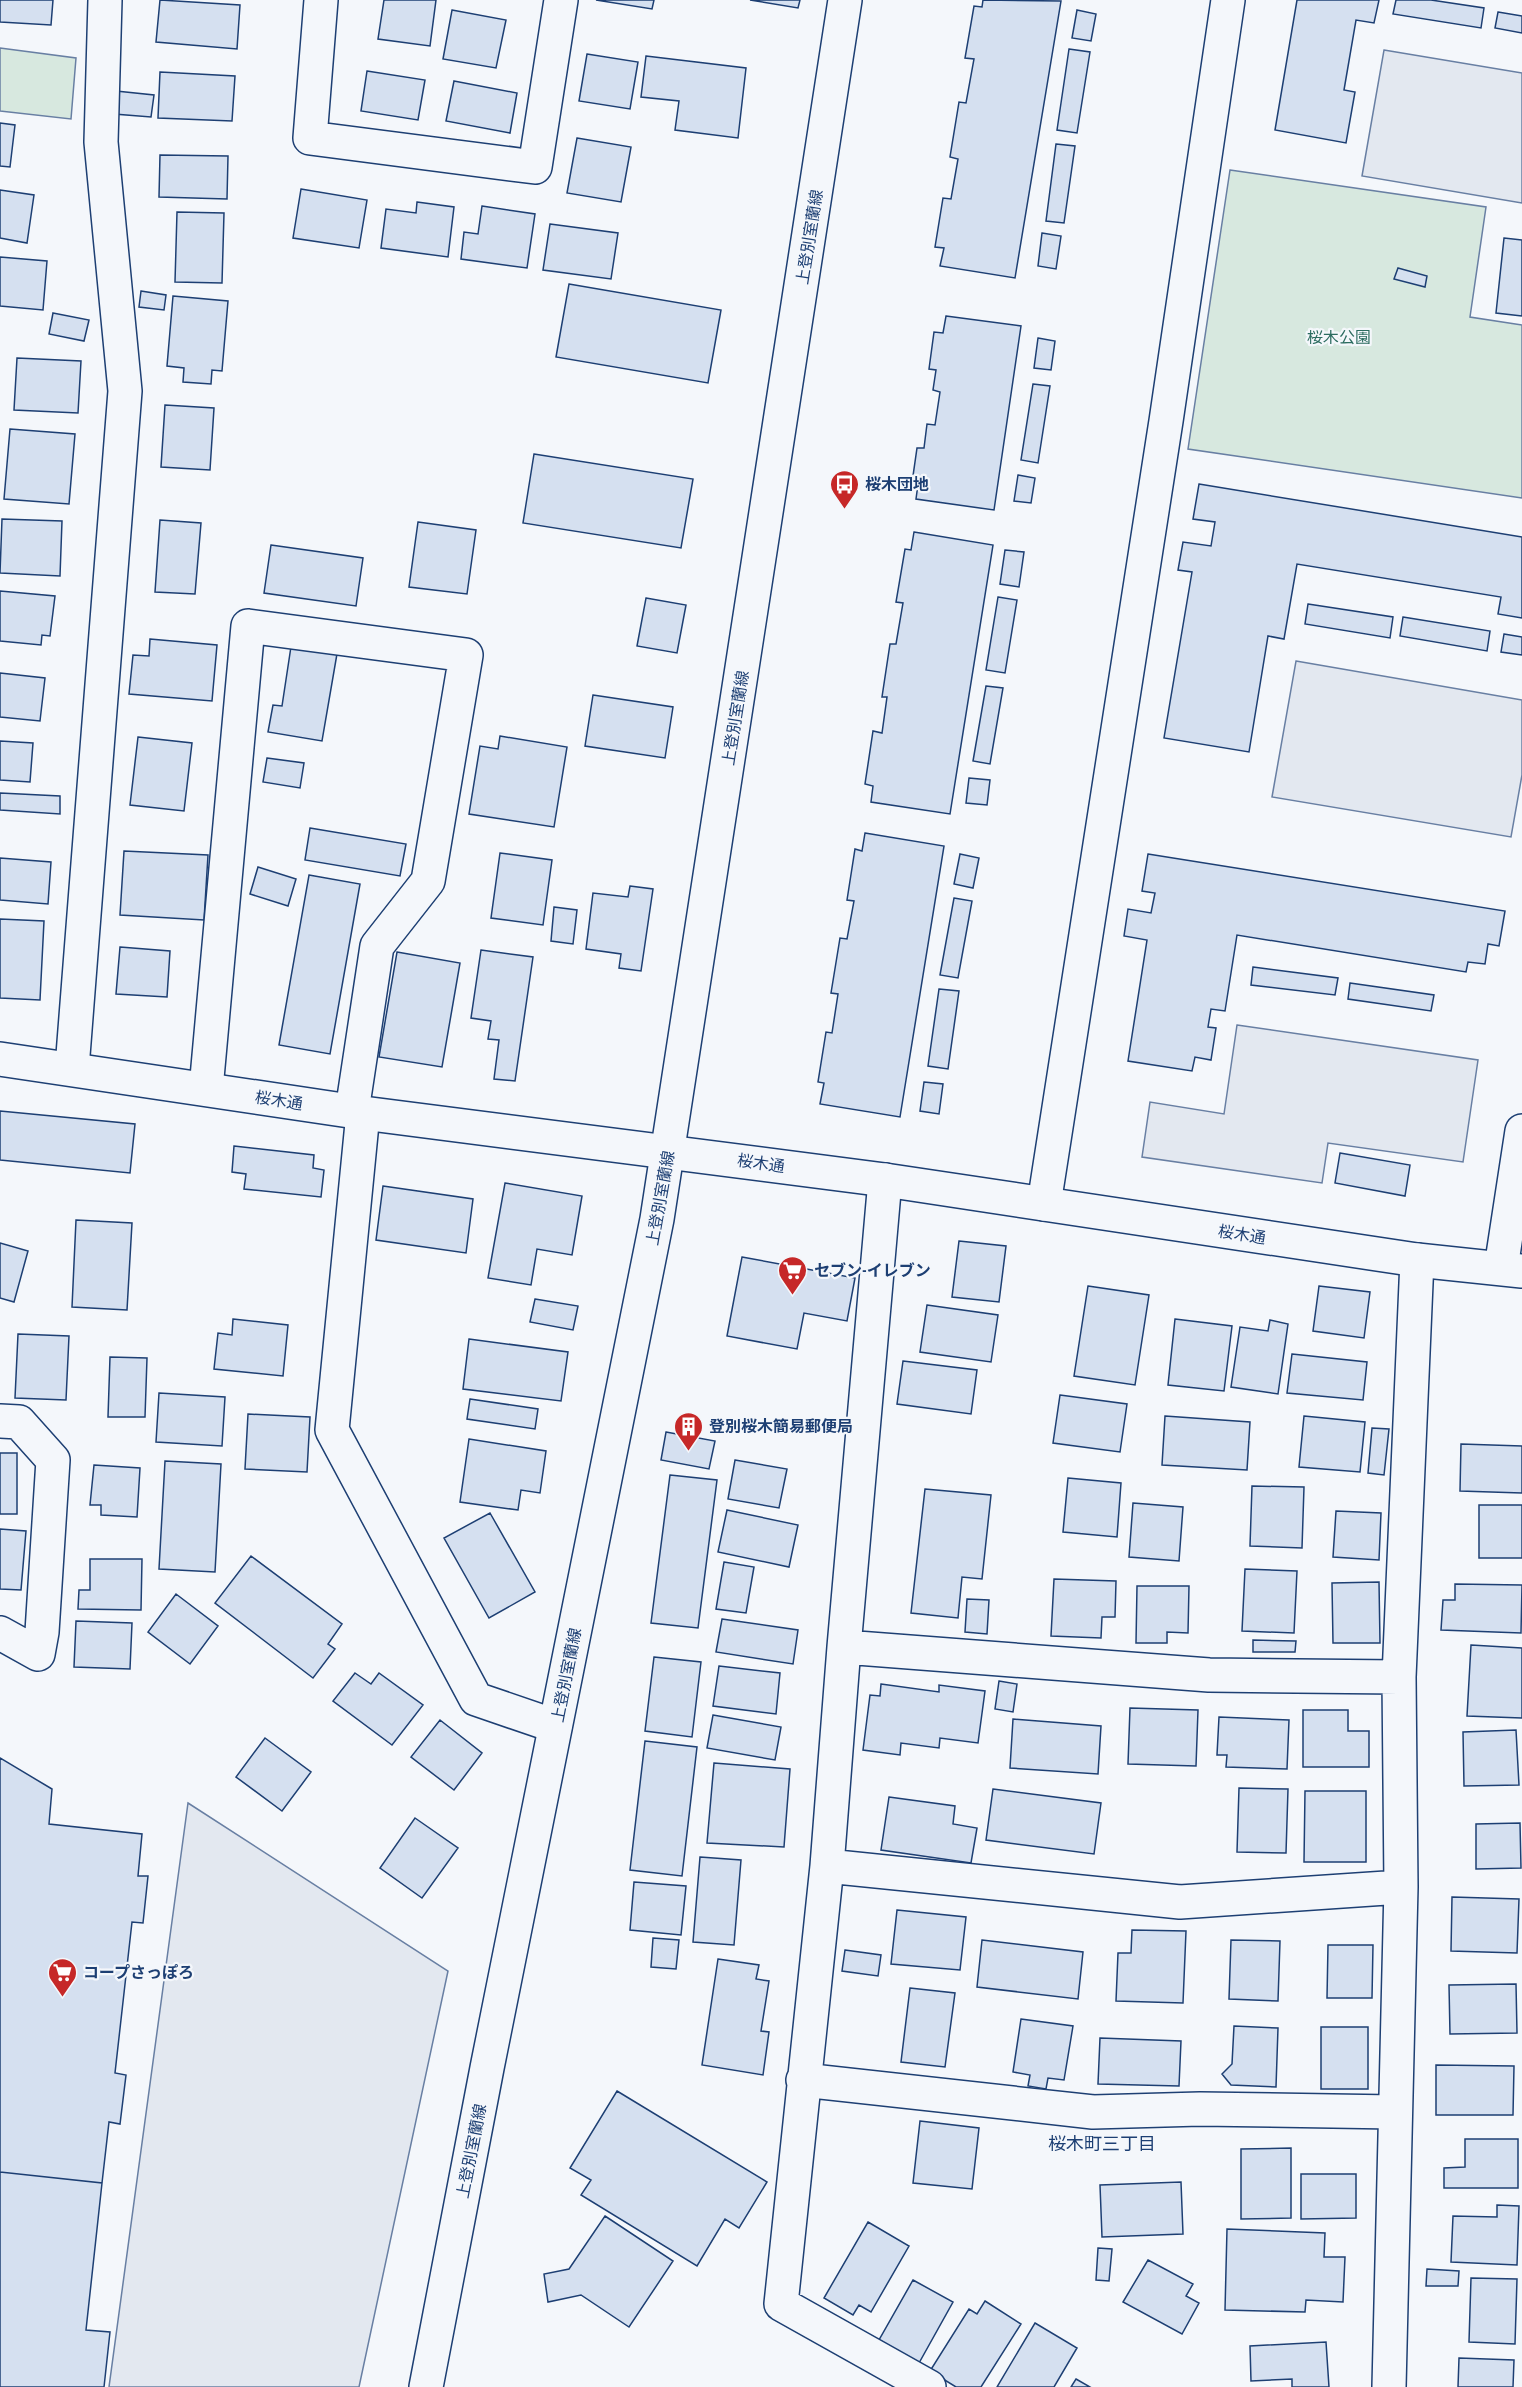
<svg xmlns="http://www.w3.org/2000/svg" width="1522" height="2387" viewBox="0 0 1522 2387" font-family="'PT Sans Narrow','Noto Sans JP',sans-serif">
<rect width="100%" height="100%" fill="#f4f7fb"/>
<path fill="#d7e8df" stroke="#687fa3" stroke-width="1.5" d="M 0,48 L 76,58 L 71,119 L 0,111 Z
M 1230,170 L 1486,207 L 1470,317 L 1522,325 L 1522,498 L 1188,449 Z"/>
<path fill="#e3e8f0" stroke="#687fa3" stroke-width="1.5" d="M 1384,50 L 1522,73 L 1522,203 L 1362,176 Z
M 1296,661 L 1522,700 L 1522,775 L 1511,837 L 1272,797 Z
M 1237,1025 L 1478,1060 L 1463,1162 L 1328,1143 L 1322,1183 L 1142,1157 L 1150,1102 L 1224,1114 Z
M 188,1803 L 448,1971 L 359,2387 L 109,2387 Z"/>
<path fill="#d5e0f0" stroke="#1d3f73" stroke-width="1.5" d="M 0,0 L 53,0 L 51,25 L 0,22 Z
M 160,0 L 240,5 L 237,49 L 156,42 Z
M 384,0 L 436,0 L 430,46 L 378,39 Z
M 596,0 L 654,0 L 652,9 Z
M 750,0 L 800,0 L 798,8 Z
M 983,0 L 1061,1 L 1015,278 L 940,266 L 944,248 L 935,247 L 943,198 L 951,199 L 958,159 L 950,157 L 959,102 L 966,103 L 974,59 L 965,58 L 974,6 L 982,7 Z
M 1297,0 L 1379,0 L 1374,23 L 1356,20 L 1344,90 L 1355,92 L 1346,143 L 1275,130 Z
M 1396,0 L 1431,0 L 1484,8 L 1481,28 L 1393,14 Z
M 452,10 L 506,20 L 496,68 L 443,59 Z
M 1077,10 L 1096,14 L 1091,41 L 1072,38 Z
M 1498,12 L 1522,16 L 1522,33 L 1495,28 Z
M 1069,49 L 1090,52 L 1077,133 L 1057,130 Z
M 587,54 L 638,62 L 630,109 L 579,101 Z
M 646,56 L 746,68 L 738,138 L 675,130 L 679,101 L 641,97 Z
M 367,71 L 425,80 L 418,120 L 361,111 Z
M 160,72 L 235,76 L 232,121 L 158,118 Z
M 454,81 L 517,93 L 510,133 L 446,121 Z
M 116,91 L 154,95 L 151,117 L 114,114 Z
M 0,123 L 15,125 L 10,167 L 0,166 Z
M 577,138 L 631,147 L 621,202 L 567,193 Z
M 1056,144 L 1075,146 L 1064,223 L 1046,221 Z
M 160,155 L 228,156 L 227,199 L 159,197 Z
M 301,189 L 367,200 L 359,248 L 293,238 Z
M 0,190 L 34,195 L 27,243 L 0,238 Z
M 417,202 L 454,207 L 448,257 L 381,248 L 386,209 L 416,213 Z
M 482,206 L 535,214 L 527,268 L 461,259 L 464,232 L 478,234 Z
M 177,212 L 224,213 L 222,283 L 175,282 Z
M 550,224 L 618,233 L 611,279 L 543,270 Z
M 1042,233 L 1061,236 L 1056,269 L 1038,266 Z
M 1504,238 L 1522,240 L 1522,316 L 1496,313 Z
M 0,257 L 47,261 L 43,310 L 0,306 Z
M 1398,268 L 1427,276 L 1425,287 L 1394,279 Z
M 569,284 L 721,310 L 708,383 L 556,357 Z
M 141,291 L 166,295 L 164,310 L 139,307 Z
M 173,296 L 228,301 L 222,371 L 212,370 L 211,384 L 183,382 L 184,368 L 167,366 Z
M 53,313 L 89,320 L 84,341 L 49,334 Z
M 946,316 L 1021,326 L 994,510 L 916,499 L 919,477 L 913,476 L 917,448 L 924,448 L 927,424 L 935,425 L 940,392 L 933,390 L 936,370 L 929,369 L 934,332 L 943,333 Z
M 1038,338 L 1055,341 L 1051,370 L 1034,368 Z
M 17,358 L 81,361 L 78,413 L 14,410 Z
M 1033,384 L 1050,386 L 1038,463 L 1021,460 Z
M 165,405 L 214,408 L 210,470 L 161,467 Z
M 10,429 L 75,434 L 69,504 L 4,499 Z
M 534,454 L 693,479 L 681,548 L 523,523 Z
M 1018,475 L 1035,478 L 1031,503 L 1014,501 Z
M 1199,484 L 1522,537 L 1522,618 L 1498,614 L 1501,597 L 1297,564 L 1284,639 L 1268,636 L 1249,752 L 1164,738 L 1192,572 L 1178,570 L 1183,542 L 1211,546 L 1215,522 L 1193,519 Z
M 2,519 L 62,521 L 60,576 L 0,573 Z
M 160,520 L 201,523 L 195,594 L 155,592 Z
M 418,522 L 476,530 L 467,594 L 409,587 Z
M 914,532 L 993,545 L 950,814 L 871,802 L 873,786 L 865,784 L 873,731 L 882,733 L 887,697 L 882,697 L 890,644 L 896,644 L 903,603 L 896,602 L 905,549 L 911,550 Z
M 271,545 L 363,558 L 356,606 L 264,593 Z
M 1005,550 L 1024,552 L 1019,587 L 1000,584 Z
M 0,591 L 55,596 L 50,636 L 42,635 L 41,645 L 0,641 Z
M 998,597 L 1017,600 L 1005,673 L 986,670 Z
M 646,598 L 686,605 L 677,653 L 637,646 Z
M 1308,604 L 1393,617 L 1390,638 L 1305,624 Z
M 1403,617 L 1490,631 L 1487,651 L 1400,636 Z
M 1504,634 L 1522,637 L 1522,655 L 1501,652 Z
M 150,639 L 217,645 L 212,701 L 129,694 L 133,655 L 149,656 Z
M 292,640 L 338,648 L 322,741 L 268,732 L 273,705 L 282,706 Z
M 0,673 L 45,678 L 40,721 L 0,717 Z
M 986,686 L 1003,688 L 990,764 L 973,761 Z
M 593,695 L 673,707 L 665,758 L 585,746 Z
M 500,736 L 567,747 L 554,827 L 469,814 L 480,746 L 498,749 Z
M 138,737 L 192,743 L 184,811 L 130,805 Z
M 0,741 L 33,743 L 30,782 L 0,780 Z
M 267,758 L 304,763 L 300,788 L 263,782 Z
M 969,778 L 990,780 L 987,805 L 966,803 Z
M 0,793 L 60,796 L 60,814 L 0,810 Z
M 310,828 L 406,844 L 400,876 L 305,860 Z
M 865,833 L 944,846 L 900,1117 L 820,1104 L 824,1083 L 818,1082 L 826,1032 L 832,1033 L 838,994 L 831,993 L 840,938 L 847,939 L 854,901 L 847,900 L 855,849 L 862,851 Z
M 124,851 L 208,855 L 204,920 L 120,915 Z
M 500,853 L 552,860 L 543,925 L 491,918 Z
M 960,854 L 979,858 L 973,888 L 954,884 Z
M 1148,854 L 1505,911 L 1499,946 L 1488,944 L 1485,964 L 1468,962 L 1466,972 L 1237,935 L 1225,1011 L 1211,1009 L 1208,1027 L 1216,1028 L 1211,1060 L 1195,1057 L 1192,1071 L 1128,1061 L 1147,940 L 1124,936 L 1128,909 L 1151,913 L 1155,893 L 1142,891 Z
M 0,858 L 51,862 L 48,904 L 0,900 Z
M 258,867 L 296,879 L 288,906 L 250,894 Z
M 309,875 L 360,884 L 330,1054 L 279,1045 Z
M 630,886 L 653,889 L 641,971 L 619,968 L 621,954 L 586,949 L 593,893 L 628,897 Z
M 954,898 L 972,901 L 958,978 L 940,975 Z
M 554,907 L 577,910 L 573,944 L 551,941 Z
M 0,919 L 44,921 L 40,1000 L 0,998 Z
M 120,947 L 170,951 L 167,997 L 116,994 Z
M 481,950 L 533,957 L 515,1081 L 494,1079 L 499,1040 L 488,1039 L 491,1021 L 471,1018 Z
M 397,952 L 460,963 L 442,1067 L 379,1057 Z
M 1253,967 L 1338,978 L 1335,995 L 1251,985 Z
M 1350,983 L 1434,995 L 1431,1011 L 1348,999 Z
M 939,989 L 959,991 L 948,1069 L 928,1066 Z
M 924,1082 L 943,1084 L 939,1114 L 920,1111 Z
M 0,1111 L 135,1124 L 130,1173 L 0,1160 Z
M 234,1146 L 314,1155 L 313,1168 L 324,1170 L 321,1197 L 244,1189 L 246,1174 L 232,1172 Z
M 1340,1153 L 1410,1165 L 1405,1196 L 1335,1183 Z
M 505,1183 L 582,1196 L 572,1255 L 537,1249 L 531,1285 L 488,1278 Z
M 383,1186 L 473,1199 L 466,1253 L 376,1240 Z
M 76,1220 L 132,1223 L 127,1310 L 72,1307 Z
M 959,1241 L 1006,1246 L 999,1302 L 952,1297 Z
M 0,1243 L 28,1251 L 14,1302 L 0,1298 Z
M 742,1257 L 855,1278 L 847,1321 L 804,1313 L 797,1349 L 727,1336 Z
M 1088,1286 L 1149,1295 L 1135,1385 L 1074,1376 Z
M 1319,1286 L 1370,1292 L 1364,1338 L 1313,1331 Z
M 535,1299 L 578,1306 L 573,1330 L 530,1322 Z
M 927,1305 L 998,1315 L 991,1362 L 920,1352 Z
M 233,1319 L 288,1325 L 283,1376 L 214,1369 L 218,1333 L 232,1335 Z
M 1175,1319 L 1232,1326 L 1224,1391 L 1168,1385 Z
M 1270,1320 L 1288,1324 L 1278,1394 L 1231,1387 L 1240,1327 L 1268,1331 Z
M 18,1334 L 69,1336 L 66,1400 L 15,1398 Z
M 469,1339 L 568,1352 L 561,1401 L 463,1389 Z
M 1292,1354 L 1367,1362 L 1363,1400 L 1287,1393 Z
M 110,1357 L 147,1358 L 145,1417 L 108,1417 Z
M 903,1361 L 977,1370 L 971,1414 L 897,1404 Z
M 159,1393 L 225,1397 L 222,1446 L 156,1442 Z
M 1060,1395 L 1127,1404 L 1120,1452 L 1053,1443 Z
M 470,1399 L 538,1409 L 535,1429 L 467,1419 Z
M 248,1414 L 310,1417 L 307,1472 L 245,1469 Z
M 1165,1416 L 1250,1422 L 1247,1470 L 1162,1465 Z
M 1304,1416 L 1365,1422 L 1360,1472 L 1299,1467 Z
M 1372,1428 L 1389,1429 L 1384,1475 L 1368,1473 Z
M 666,1432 L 715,1441 L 709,1469 L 661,1460 Z
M 469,1439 L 546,1451 L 540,1493 L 521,1490 L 518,1510 L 460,1502 Z
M 1461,1444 L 1522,1446 L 1522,1493 L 1460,1491 Z
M 0,1453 L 17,1453 L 17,1514 L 0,1514 Z
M 735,1460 L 787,1469 L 779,1508 L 728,1499 Z
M 165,1461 L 221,1464 L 215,1572 L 159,1569 Z
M 94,1465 L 140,1468 L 137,1517 L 101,1515 L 101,1505 L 90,1505 Z
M 670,1475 L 717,1480 L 698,1628 L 651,1623 Z
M 1068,1478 L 1121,1483 L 1117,1537 L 1063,1532 Z
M 1252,1486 L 1304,1487 L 1302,1548 L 1250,1546 Z
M 925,1489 L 991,1495 L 982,1579 L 962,1577 L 958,1618 L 911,1613 Z
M 1133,1503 L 1183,1507 L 1179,1561 L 1129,1557 Z
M 1479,1505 L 1522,1505 L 1522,1558 L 1479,1558 Z
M 727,1510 L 798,1525 L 789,1567 L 718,1552 Z
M 1336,1511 L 1381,1513 L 1379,1560 L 1333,1557 Z
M 490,1513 L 535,1592 L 489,1618 L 444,1538 Z
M 0,1529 L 26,1531 L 21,1590 L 0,1589 Z
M 251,1556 L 342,1624 L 328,1644 L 335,1649 L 313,1678 L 215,1603 Z
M 90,1559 L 142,1559 L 141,1610 L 78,1609 L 79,1590 L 90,1590 Z
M 724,1562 L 754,1567 L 746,1613 L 716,1609 Z
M 1245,1569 L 1297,1571 L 1294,1633 L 1242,1631 Z
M 1054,1579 L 1116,1581 L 1115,1617 L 1102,1617 L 1101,1638 L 1051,1636 Z
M 1379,1582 L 1380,1643 L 1333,1643 L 1332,1583 Z
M 1455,1584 L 1522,1585 L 1521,1633 L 1441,1630 L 1443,1600 L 1455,1600 Z
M 1137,1586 L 1189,1586 L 1188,1633 L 1167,1632 L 1167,1643 L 1136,1643 Z
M 176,1594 L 218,1626 L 190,1664 L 148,1632 Z
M 967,1599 L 989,1600 L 987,1634 L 965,1632 Z
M 722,1619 L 798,1630 L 793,1664 L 716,1652 Z
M 76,1621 L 132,1623 L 130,1669 L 74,1667 Z
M 1253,1640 L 1296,1641 L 1295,1652 L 1253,1652 Z
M 1471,1645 L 1522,1648 L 1522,1718 L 1467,1716 Z
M 654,1657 L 701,1662 L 692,1737 L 645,1731 Z
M 719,1666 L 780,1673 L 776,1714 L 713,1706 Z
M 355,1673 L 371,1684 L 379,1673 L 423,1705 L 392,1745 L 333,1701 Z
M 999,1681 L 1017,1684 L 1013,1712 L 995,1709 Z
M 881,1684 L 939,1692 L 939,1685 L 985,1691 L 978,1743 L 940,1738 L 939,1748 L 901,1743 L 900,1755 L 863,1750 L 870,1695 L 880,1696 Z
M 1130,1708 L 1198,1710 L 1196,1766 L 1128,1764 Z
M 1303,1710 L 1348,1710 L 1348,1731 L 1369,1731 L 1369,1767 L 1303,1767 Z
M 713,1715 L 781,1727 L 775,1760 L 707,1748 Z
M 1219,1717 L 1289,1720 L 1287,1769 L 1226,1767 L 1227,1755 L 1217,1755 Z
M 1013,1719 L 1101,1726 L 1098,1774 L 1010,1768 Z
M 440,1720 L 482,1753 L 454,1790 L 411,1757 Z
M 1516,1730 L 1519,1785 L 1464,1786 L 1463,1732 Z
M 265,1738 L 311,1772 L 282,1811 L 236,1777 Z
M 645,1741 L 697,1747 L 682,1876 L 630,1870 Z
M 0,1758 L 52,1789 L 49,1824 L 142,1834 L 138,1876 L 148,1876 L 143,1923 L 132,1922 L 115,2073 L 126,2075 L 120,2124 L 109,2122 L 102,2183 L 0,2172 Z
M 714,1763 L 790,1769 L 784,1847 L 707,1843 Z
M 1239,1788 L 1288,1789 L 1286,1853 L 1237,1852 Z
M 993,1789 L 1101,1803 L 1094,1854 L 986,1840 Z
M 1305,1791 L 1366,1791 L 1366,1862 L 1304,1862 Z
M 889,1797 L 955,1806 L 953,1824 L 977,1828 L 971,1863 L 881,1850 Z
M 415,1818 L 458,1848 L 422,1898 L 380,1868 Z
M 1520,1823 L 1521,1868 L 1476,1869 L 1476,1824 Z
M 700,1857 L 741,1860 L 734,1945 L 693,1942 Z
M 634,1882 L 686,1886 L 681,1935 L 630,1930 Z
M 1452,1897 L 1519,1899 L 1517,1953 L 1451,1951 Z
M 897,1910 L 966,1917 L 960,1970 L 891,1964 Z
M 1132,1930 L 1186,1931 L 1183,2003 L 1116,2001 L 1118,1953 L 1131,1953 Z
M 653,1938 L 679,1940 L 676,1969 L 651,1967 Z
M 982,1940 L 1083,1952 L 1078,1999 L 977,1987 Z
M 1231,1940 L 1280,1941 L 1278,2001 L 1229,1999 Z
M 1328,1945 L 1373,1945 L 1372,1998 L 1327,1998 Z
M 845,1950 L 881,1955 L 878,1976 L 842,1971 Z
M 718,1959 L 759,1965 L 756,1979 L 769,1981 L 761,2031 L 769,2032 L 763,2075 L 702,2065 Z
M 1516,1984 L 1517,2033 L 1450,2034 L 1449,1985 Z
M 910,1988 L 955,1993 L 945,2067 L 901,2062 Z
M 1021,2019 L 1073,2026 L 1064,2080 L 1048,2078 L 1046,2089 L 1028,2086 L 1030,2075 L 1013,2072 Z
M 1234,2026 L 1278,2028 L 1276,2087 L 1231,2085 L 1222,2074 L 1232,2064 Z
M 1321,2027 L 1368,2027 L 1368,2089 L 1321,2089 Z
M 1100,2038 L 1181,2041 L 1179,2086 L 1098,2084 Z
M 1436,2065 L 1514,2066 L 1513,2115 L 1436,2115 Z
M 617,2091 L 767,2182 L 739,2228 L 725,2219 L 697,2266 L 581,2195 L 591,2180 L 570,2168 Z
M 920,2121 L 979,2128 L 972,2189 L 913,2183 Z
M 1465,2139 L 1518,2139 L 1518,2188 L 1444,2188 L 1444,2168 L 1465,2167 Z
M 1291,2148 L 1291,2218 L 1241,2219 L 1241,2149 Z
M 0,2172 L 102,2183 L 86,2330 L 110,2332 L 104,2387 L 0,2387 Z
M 1301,2174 L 1356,2174 L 1356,2218 L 1301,2219 Z
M 1181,2182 L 1183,2234 L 1102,2237 L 1100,2185 Z
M 1497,2205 L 1519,2206 L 1517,2265 L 1451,2262 L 1453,2216 L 1497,2217 Z
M 605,2216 L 673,2261 L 629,2327 L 581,2295 L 548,2302 L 544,2274 L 569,2269 Z
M 868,2222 L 909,2246 L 871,2312 L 859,2305 L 853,2315 L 824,2298 Z
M 1227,2229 L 1325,2233 L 1324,2257 L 1345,2257 L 1343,2302 L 1306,2300 L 1305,2312 L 1225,2310 Z
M 1098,2248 L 1112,2249 L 1109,2281 L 1096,2280 Z
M 1148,2260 L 1193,2284 L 1186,2296 L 1199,2303 L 1182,2334 L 1123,2302 Z
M 1427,2269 L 1459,2271 L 1458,2286 L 1426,2286 Z
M 1471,2278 L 1517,2279 L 1515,2344 L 1469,2342 Z
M 913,2280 L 953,2302 L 919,2363 L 879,2340 Z
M 985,2301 L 1021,2324 L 981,2387 L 956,2387 L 930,2371 L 969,2309 L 977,2314 Z
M 1035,2323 L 1077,2348 L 1054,2387 L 997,2387 Z
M 1326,2342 L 1329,2387 L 1292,2387 L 1292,2379 L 1251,2381 L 1250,2346 Z
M 1459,2358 L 1514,2360 L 1513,2387 L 1458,2387 Z
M 1076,2379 L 1090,2387 L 1071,2387 Z"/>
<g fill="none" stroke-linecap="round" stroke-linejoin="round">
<defs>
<path id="minor" d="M 321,0 L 310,138 L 535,167 L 561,0
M 72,1068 L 125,391 L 101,142 L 105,0
M 206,1089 L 248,626 L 466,655 L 428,881 L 377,946 L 352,1111
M 363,1113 L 332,1430 L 476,1699 L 555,1726
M 885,1180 L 844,1647 L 827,1866 L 781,2304 L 929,2387
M 1044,1204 L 1166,421 L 1228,0
M 1501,1268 L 1522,1131
M 0,1421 L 19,1422 L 53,1460 L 42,1632 L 38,1654 L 0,1633
M 844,1647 L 1209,1675 L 1399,1677
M 827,1866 L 1180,1902 L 1401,1887
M 803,2080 L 1093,2112 L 1200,2109 L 1395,2112
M 1389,2387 L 1401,1887 L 1399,1677 L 1417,1260"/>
<path id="tertiary" d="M 0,1059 L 363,1113 L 885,1180 L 1417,1260 L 1522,1271"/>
<path id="secondary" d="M 426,2387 L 487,2068 L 657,1219 L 845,0"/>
</defs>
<use href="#minor" stroke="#1d3f73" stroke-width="36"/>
<use href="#tertiary" stroke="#1d3f73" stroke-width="36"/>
<use href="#secondary" stroke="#1d3f73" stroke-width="36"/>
<use href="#minor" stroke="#f4f7fb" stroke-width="33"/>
<use href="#tertiary" stroke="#f4f7fb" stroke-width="33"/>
<use href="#secondary" stroke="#f4f7fb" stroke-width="33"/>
</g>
<defs>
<symbol id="bus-pin" viewBox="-11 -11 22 30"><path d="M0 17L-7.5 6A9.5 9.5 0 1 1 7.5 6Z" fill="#c62828" stroke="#f4f7fb"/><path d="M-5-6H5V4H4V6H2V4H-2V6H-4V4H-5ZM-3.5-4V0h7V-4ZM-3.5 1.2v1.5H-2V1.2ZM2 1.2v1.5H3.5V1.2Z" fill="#fff"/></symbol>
<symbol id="supermarket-pin" viewBox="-11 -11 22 30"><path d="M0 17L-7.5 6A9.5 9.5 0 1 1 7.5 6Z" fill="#c62828" stroke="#f4f7fb"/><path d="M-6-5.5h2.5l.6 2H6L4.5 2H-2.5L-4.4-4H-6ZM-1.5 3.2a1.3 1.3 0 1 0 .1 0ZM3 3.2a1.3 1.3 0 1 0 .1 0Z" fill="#fff"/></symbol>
<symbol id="building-pin" viewBox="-11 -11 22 30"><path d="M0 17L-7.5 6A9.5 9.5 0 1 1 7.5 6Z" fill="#c62828" stroke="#f4f7fb"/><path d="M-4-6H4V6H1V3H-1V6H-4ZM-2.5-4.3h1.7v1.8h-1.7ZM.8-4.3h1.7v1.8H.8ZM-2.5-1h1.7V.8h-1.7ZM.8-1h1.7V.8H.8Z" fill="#fff"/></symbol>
</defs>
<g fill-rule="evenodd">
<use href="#bus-pin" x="828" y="468" width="33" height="45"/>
<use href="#supermarket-pin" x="776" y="1254" width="33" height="45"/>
<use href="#building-pin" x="672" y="1410" width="33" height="45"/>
<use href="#supermarket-pin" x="46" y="1956" width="33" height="45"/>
</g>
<g text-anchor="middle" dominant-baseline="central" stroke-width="4.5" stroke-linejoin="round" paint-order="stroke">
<g font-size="16" fill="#1d3f73" stroke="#f4f7fb">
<text transform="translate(809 237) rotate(-81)">上登別室蘭線</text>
<text transform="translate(735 718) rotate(-81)">上登別室蘭線</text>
<text transform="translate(279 1100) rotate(9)">桜木通</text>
<text transform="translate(761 1163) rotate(8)">桜木通</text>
<text transform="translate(660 1198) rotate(-80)">上登別室蘭線</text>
<text transform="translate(1242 1234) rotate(9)">桜木通</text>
<text transform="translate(566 1675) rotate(-79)">上登別室蘭線</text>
<text transform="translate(471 2151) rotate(-79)">上登別室蘭線</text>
</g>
<g font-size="16" fill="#2c6c60" stroke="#f4f7fb">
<text x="1339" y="337">桜木公園</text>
</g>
<g font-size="16" font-weight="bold" fill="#1d3f73" stroke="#f4f7fb" text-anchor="start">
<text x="865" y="484">桜木団地</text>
<text x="814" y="1270">セブン-イレブン</text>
<text x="709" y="1426">登別桜木簡易郵便局</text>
<text x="83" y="1972">コープさっぽろ</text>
</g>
<g font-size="18" fill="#1d3f73" stroke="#f4f7fb">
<text x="1102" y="2143">桜木町三丁目</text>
</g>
</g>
</svg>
